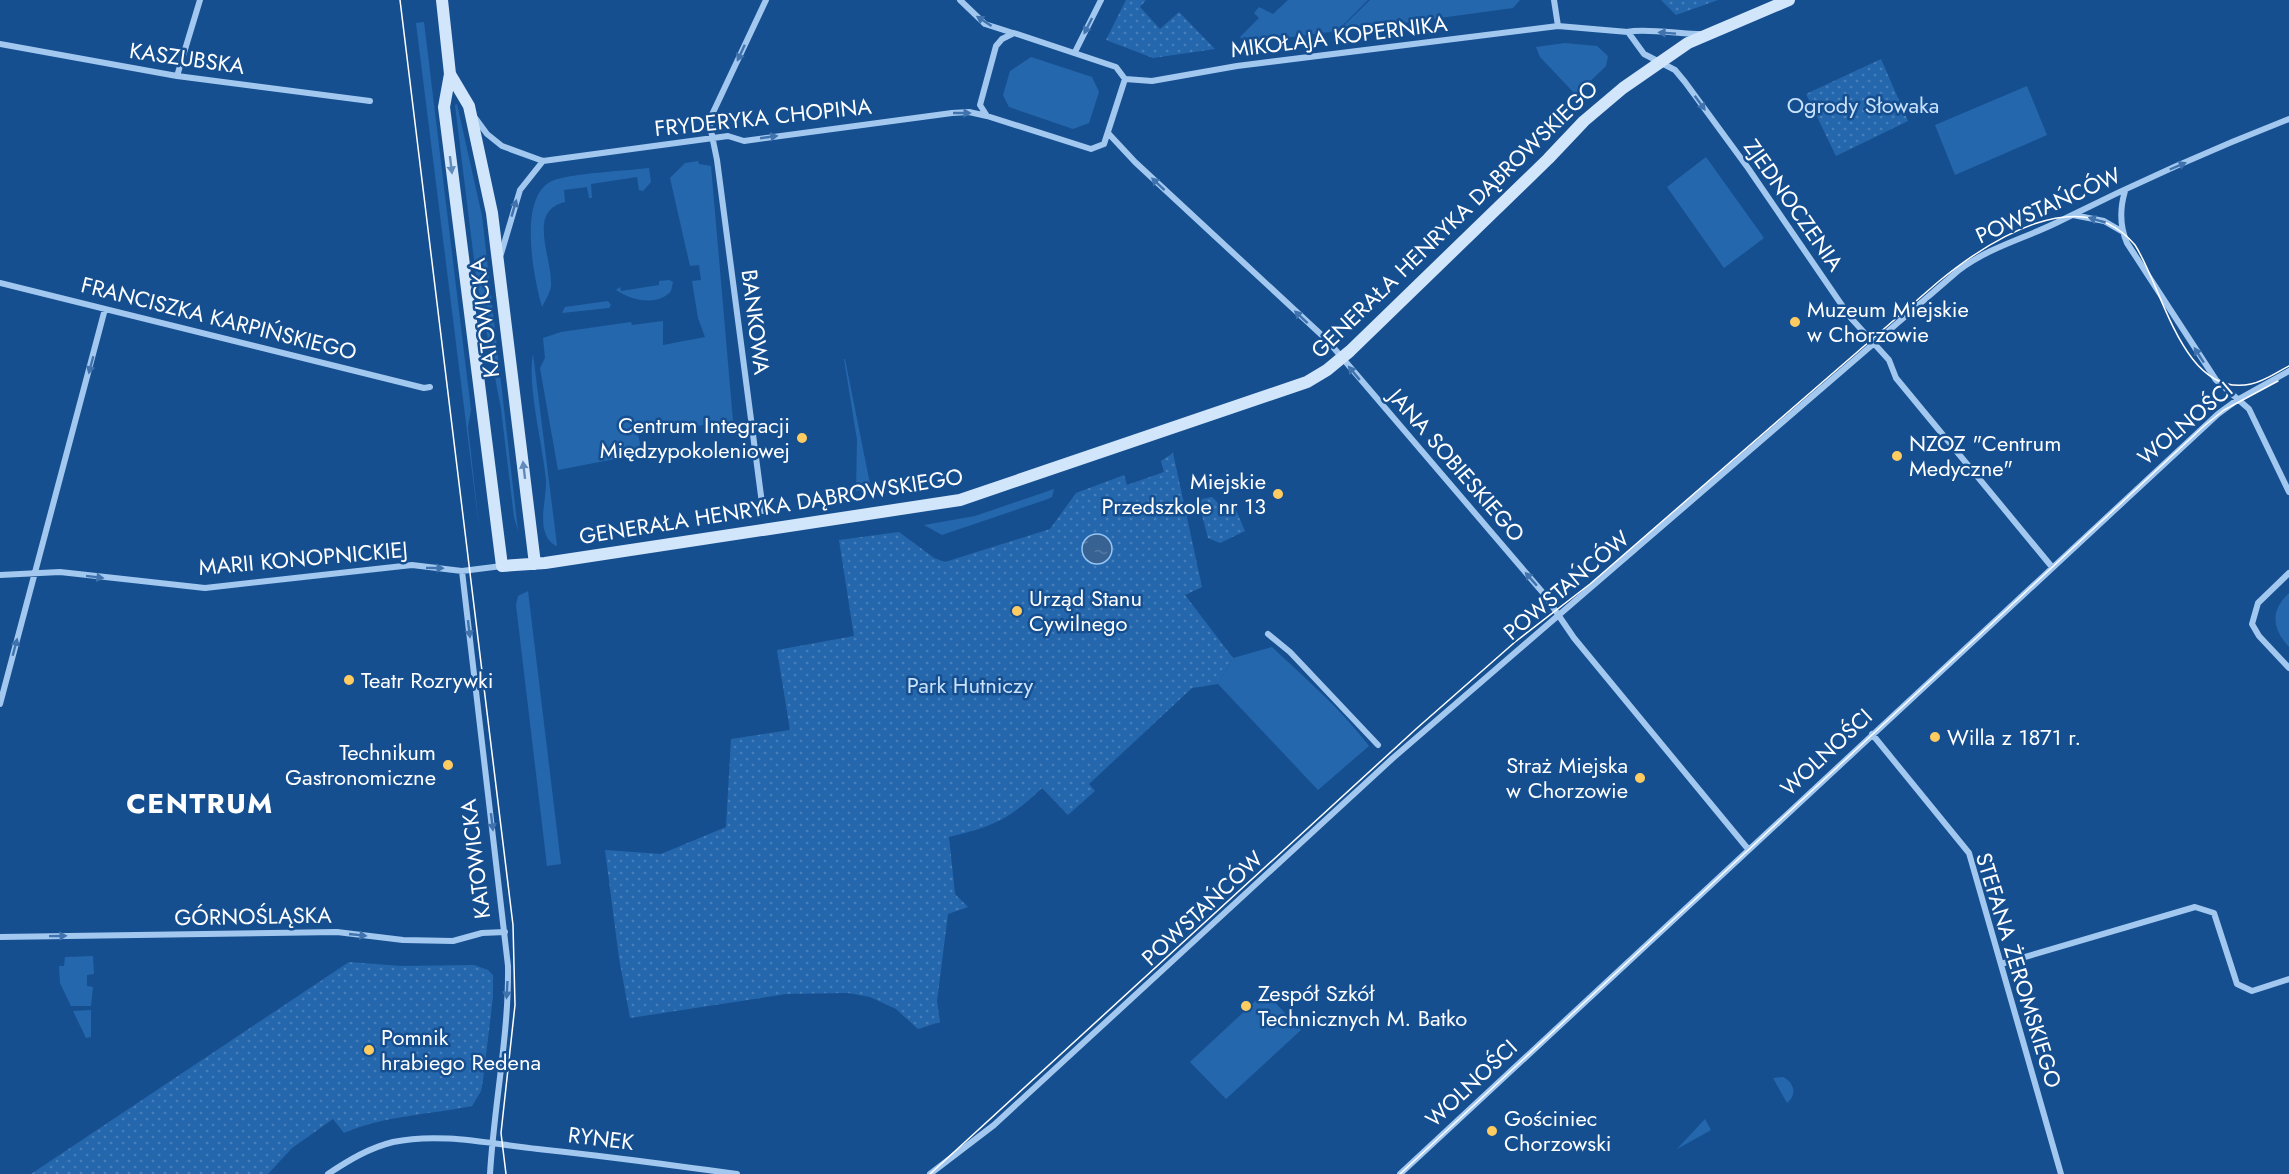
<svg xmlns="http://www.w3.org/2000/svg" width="2289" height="1174" viewBox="0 0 2289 1174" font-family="Jost,sans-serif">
<defs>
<pattern id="park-dots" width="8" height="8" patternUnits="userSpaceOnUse" patternTransform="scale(1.5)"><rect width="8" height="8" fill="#2567ad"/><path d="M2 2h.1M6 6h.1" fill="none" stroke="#467eb9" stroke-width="1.8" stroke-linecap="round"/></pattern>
<pattern id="water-ripples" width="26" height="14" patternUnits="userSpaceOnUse" patternTransform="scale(1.5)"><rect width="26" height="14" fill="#386291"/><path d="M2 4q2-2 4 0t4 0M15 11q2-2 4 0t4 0" fill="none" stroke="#567aa2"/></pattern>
</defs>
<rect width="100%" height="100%" fill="#164f90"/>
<path fill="#2567ad" d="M 1288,0 L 1368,0 L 1337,31 L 1247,43 L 1240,37 L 1259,18 L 1254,13 L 1259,7 L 1273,14 Z
M 1370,0 L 1520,0 L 1513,8 L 1337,32 Z
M 424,22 L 471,410 L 468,427 L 480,535 L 416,23 Z
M 1565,43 L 1597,46 L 1608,56 L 1606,66 L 1576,95 L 1540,57 L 1536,47 Z
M 1031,57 L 1092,77 L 1099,92 L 1089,123 L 1073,129 L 1009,107 L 1003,95 L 1010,71 Z
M 2027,86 L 2047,135 L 1955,175 L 1935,125 Z
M 457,104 L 482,216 L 518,531 L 514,517 L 501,409 L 476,276 L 455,105 Z
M 1706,157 L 1764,238 L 1724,268 L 1667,187 Z
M 698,161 L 699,164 L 711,166 L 733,421 L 638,434 L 641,449 L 614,454 L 615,459 L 558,470 L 540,368 L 545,358 L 543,338 L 561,332 L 631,322 L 632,325 L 663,321 L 663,345 L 705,337 L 698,318 L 692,281 L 701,280 L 699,265 L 690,266 L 670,178 L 685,163 Z
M 649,168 L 651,182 L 643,191 L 639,190 L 637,177 L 591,184 L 592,198 L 589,198 L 587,187 L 564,190 L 565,202 C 526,211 553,259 551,286 C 550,293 545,301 542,307 C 534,279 517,197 552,181 C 571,173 626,171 649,168 Z
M 669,280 L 673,282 L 671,291 C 658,307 630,300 616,290 L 620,287 L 621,291 L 659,285 L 659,281 Z
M 608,301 L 611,305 L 609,308 L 562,313 L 565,307 Z
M 533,354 L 557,545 L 556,546 C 534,533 547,501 546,480 C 543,445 527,386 533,354 Z
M 844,359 L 845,359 L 871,489 L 856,491 L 857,440 Z
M 1054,489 L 1052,497 L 1045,500 L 942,535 L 924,525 L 975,516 Z
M 528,591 L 561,864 L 547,866 L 516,605 L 518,596 Z
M 2289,593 L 2289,647 C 2272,628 2270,611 2289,593 Z
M 1272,647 C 1306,679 1341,709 1369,746 L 1318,790 L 1218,684 L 1233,658 Z
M 93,956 L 94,974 L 87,975 L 87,986 L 93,987 L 91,1006 L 71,1006 L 60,983 L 59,966 L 64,966 L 65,957 Z
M 1265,992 L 1301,1030 L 1226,1099 L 1190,1062 Z
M 91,1010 L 91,1037 L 86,1038 L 73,1011 Z
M 1783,1077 C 1795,1083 1797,1095 1787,1103 L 1773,1078 Z
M 1705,1119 L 1711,1130 L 1677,1149 Z"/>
<path fill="url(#park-dots)" d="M 1126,0 L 1146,0 L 1140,7 L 1160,29 L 1179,12 L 1215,49 L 1153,58 L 1106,40 Z
M 1661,0 L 1718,0 L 1676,15 Z
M 1881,59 L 1908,121 L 1836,156 L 1806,94 Z
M 1173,453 L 1202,587 L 1185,595 L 1233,658 L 1218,684 L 1192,688 L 1089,784 L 1095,791 L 1068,815 L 1042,788 C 1008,820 994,826 949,837 L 955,894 L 968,907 L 948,914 L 937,1001 L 940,1022 L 918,1029 L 896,1009 L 870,997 L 848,993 L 786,994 L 630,1018 L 619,958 L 605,850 L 661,854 L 726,827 L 731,739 L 790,730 L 777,650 L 854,636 L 839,540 L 899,532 L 934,558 L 945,562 L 1050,529 L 1076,493 L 1124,475 L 1127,485 L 1164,472 L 1161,461 Z
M 1212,497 L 1221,506 L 1233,503 L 1245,531 L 1220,543 L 1208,538 L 1198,500 Z
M 349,962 L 401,966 L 474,965 L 488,970 L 493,975 L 493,997 L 483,1080 L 481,1091 L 472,1106 C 428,1115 386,1115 344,1133 L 333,1119 L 292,1148 L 268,1174 L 31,1174 Z"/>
<path fill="url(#water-ripples)" stroke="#95c4f3" stroke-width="1.5" d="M1082 549a15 15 0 1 1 30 0a15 15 0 1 1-30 0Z"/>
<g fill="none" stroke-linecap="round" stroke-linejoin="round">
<path stroke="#a2c8f0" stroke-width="6" d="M 960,0 L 985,24 L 1013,33
M 1554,0 L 1558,26
M 1628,32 L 1644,54 L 1675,70 L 1685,82 L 1748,168 L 1850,317 L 1889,360 L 1896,378 L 2052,567
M 1014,33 L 1116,67 L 1125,79 L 1104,144 L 1091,149 L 987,116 L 980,105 L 996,46 L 1002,39 Z
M 0,44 L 177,76 L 370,101
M 1075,52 L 1101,0
M 177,76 L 200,0
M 1125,79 L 1152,81 L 1237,66 L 1558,26 L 1628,32 C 1642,28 1682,34 1701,34
M 476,119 L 487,134 L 502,146 L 543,161 L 728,136 L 744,141 L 952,113 L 969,112 L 987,116
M 1108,133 L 1135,162 L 1327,340 L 1544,594 L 1574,638 L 1748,849
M 2125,191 C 2120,208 2120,227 2127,243 L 2216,380 L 2249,409 L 2289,492
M 2073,215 L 2104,221 L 2123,232
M 501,254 L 520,190 L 543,161
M 0,283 L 424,388 L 430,387
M 763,511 L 717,160 L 709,121 L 766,0
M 462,571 L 508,966 C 509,1035 494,1105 490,1174
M 2289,573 L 2258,603 L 2252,624 L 2259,636 L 2289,668
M 0,575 L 60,572 L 205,588 L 412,565 L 462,571 L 502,566
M 1268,634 L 1290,652 L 1378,745
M 0,704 L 105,309
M 1872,734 L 1969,853 L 2061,1174
M 0,937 L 337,932 L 403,940 L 453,941 L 482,933 L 505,932
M 2001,964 L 2195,907 L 2214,913 L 2237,984 L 2252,991 L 2289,979
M 328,1174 C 349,1160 369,1148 393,1142 C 440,1132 491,1144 538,1149 C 605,1156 671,1165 737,1174
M 930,1174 L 994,1125 L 1393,758 L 1959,270 C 1991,246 2027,238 2062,220 C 2136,183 2212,149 2289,119
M 1400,1174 L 2218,414 L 2237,400 L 2289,371"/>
<path stroke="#d1e5fb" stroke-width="12" d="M 442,0 L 450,74 L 444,107 L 502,566 L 545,563 L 960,500 L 1307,382 L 1327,370 L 1350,351 L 1548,159 L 1584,121 L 1623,88 L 1688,43 L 1789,0
M 450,74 L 469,106 L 492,213 L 535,564"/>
<path stroke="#fff" stroke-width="1.5" d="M 400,0 L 513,925 L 515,1005 L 501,1133 L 506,1174
M 930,1174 L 1416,729 L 1515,642 L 1590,584 L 1938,282 C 1988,241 2080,180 2135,245 C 2163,288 2183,399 2251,384 C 2265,381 2277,372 2289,366
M 1400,1174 L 2204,426 L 2224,410 L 2278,381"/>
</g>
<defs><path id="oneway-solid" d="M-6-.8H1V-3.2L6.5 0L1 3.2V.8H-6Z" transform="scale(1.5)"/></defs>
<g fill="#4073ad">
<use href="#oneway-solid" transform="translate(984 21) rotate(-147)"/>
<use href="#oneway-solid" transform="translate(1088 26) rotate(117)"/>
<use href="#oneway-solid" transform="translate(1667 33) rotate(-176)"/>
<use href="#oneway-solid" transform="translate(741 53) rotate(115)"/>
<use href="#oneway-solid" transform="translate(1700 103) rotate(54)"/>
<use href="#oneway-solid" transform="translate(962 113)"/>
<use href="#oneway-solid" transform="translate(769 137) rotate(-8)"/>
<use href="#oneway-solid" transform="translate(2178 166) rotate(-23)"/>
<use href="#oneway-solid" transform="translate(1158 184) rotate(-137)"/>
<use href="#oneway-solid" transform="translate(514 208) rotate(-74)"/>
<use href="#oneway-solid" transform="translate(2097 220) rotate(-164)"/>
<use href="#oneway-solid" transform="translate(1301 317) rotate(-137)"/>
<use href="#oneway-solid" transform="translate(2199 355) rotate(-123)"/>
<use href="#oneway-solid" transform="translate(91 365) rotate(105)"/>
<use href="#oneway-solid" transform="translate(1354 373) rotate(-130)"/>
<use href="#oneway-solid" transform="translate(435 568) rotate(1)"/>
<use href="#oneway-solid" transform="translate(95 577) rotate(7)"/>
<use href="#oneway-solid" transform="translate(1531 579) rotate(-131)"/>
<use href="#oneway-solid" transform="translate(469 629) rotate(83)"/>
<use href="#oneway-solid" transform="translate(15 647) rotate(-75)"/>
<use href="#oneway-solid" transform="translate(492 822) rotate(83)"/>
<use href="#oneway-solid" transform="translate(358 935) rotate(6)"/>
<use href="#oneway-solid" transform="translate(58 936) rotate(-1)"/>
<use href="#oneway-solid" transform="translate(507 990) rotate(93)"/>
</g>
<g fill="#618bbb">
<use href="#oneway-solid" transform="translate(451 165) rotate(83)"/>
<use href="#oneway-solid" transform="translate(524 470) rotate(-97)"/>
</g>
<g fill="#ffcc62" stroke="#164f90" stroke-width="2">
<circle cx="1795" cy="322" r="6"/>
<circle cx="802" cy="438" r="6"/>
<circle cx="1897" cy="456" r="6"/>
<circle cx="1278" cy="494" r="6"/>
<circle cx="1017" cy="611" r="6"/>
<circle cx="349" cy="680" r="6"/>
<circle cx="1935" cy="737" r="6"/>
<circle cx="448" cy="765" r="6"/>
<circle cx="1640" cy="778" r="6"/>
<circle cx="1246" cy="1006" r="6"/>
<circle cx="369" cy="1050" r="6"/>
<circle cx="1492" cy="1131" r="6"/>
</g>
<g text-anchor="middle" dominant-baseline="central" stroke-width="5" stroke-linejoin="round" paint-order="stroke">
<g font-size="22" fill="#fff" stroke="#164f90">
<text transform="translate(1339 36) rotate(-7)">MIKOŁAJA KOPERNIKA</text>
<text transform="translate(187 58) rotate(8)">KASZUBSKA</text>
<text transform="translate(763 117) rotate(-6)">FRYDERYKA CHOPINA</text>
<text transform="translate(1794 205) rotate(55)">ZJEDNOCZENIA</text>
<text transform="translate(2048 205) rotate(-24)">POWSTAŃCÓW</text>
<text transform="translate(1454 219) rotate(-44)">GENERAŁA HENRYKA DĄBROWSKIEGO</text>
<text transform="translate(219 318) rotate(14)">FRANCISZKA KARPIŃSKIEGO</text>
<text transform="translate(484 318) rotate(-97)">KATOWICKA</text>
<text transform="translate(756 322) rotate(83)">BANKOWA</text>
<text transform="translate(2185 423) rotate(-40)">WOLNOŚCI</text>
<text transform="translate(1457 465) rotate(49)">JANA SOBIESKIEGO</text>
<text transform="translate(771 506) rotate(-9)">GENERAŁA HENRYKA DĄBROWSKIEGO</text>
<text transform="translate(303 558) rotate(-5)">MARII KONOPNICKIEJ</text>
<text transform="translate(1566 585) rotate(-40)">POWSTAŃCÓW</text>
<text transform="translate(1826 752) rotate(-43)">WOLNOŚCI</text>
<text transform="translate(475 859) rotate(-97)">KATOWICKA</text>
<text transform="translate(1202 908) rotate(-43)">POWSTAŃCÓW</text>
<text transform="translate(253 916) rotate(-1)">GÓRNOŚLĄSKA</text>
<text transform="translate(2019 970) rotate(73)">STEFANA ŻEROMSKIEGO</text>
<text transform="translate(1471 1083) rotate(-43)">WOLNOŚCI</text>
<text transform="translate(601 1138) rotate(7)">RYNEK</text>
</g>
<g font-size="22" fill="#c9e2fc" stroke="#164f90">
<text x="1863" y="105">Ogrody Słowaka</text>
<text x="970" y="685">Park Hutniczy</text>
</g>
<g font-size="22" fill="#fff" stroke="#164f90" text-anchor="start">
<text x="1807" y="309">Muzeum Miejskie<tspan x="1807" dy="25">w Chorzowie</tspan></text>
<text x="790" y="425" text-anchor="end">Centrum Integracji<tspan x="790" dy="25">Międzypokoleniowej</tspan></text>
<text x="1909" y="443">NZOZ "Centrum<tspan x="1909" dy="25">Medyczne"</tspan></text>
<text x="1266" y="481" text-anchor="end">Miejskie<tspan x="1266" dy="25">Przedszkole nr 13</tspan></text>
<text x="1029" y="598">Urząd Stanu<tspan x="1029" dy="25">Cywilnego</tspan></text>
<text x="361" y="680">Teatr Rozrywki</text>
<text x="1947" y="737">Willa z 1871 r.</text>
<text x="436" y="752" text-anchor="end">Technikum<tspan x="436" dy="25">Gastronomiczne</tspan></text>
<text x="1628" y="765" text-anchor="end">Straż Miejska<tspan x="1628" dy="25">w Chorzowie</tspan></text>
<text x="1258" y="993">Zespół Szkół<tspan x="1258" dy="25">Technicznych M. Batko</tspan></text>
<text x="381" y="1037">Pomnik<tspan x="381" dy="25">hrabiego Redena</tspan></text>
<text x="1504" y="1118">Gościniec<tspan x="1504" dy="25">Chorzowski</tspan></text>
</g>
<g font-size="28" font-weight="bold" letter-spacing="1.5" fill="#fff" stroke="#164f90">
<text x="200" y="803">CENTRUM</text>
</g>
</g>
</svg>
